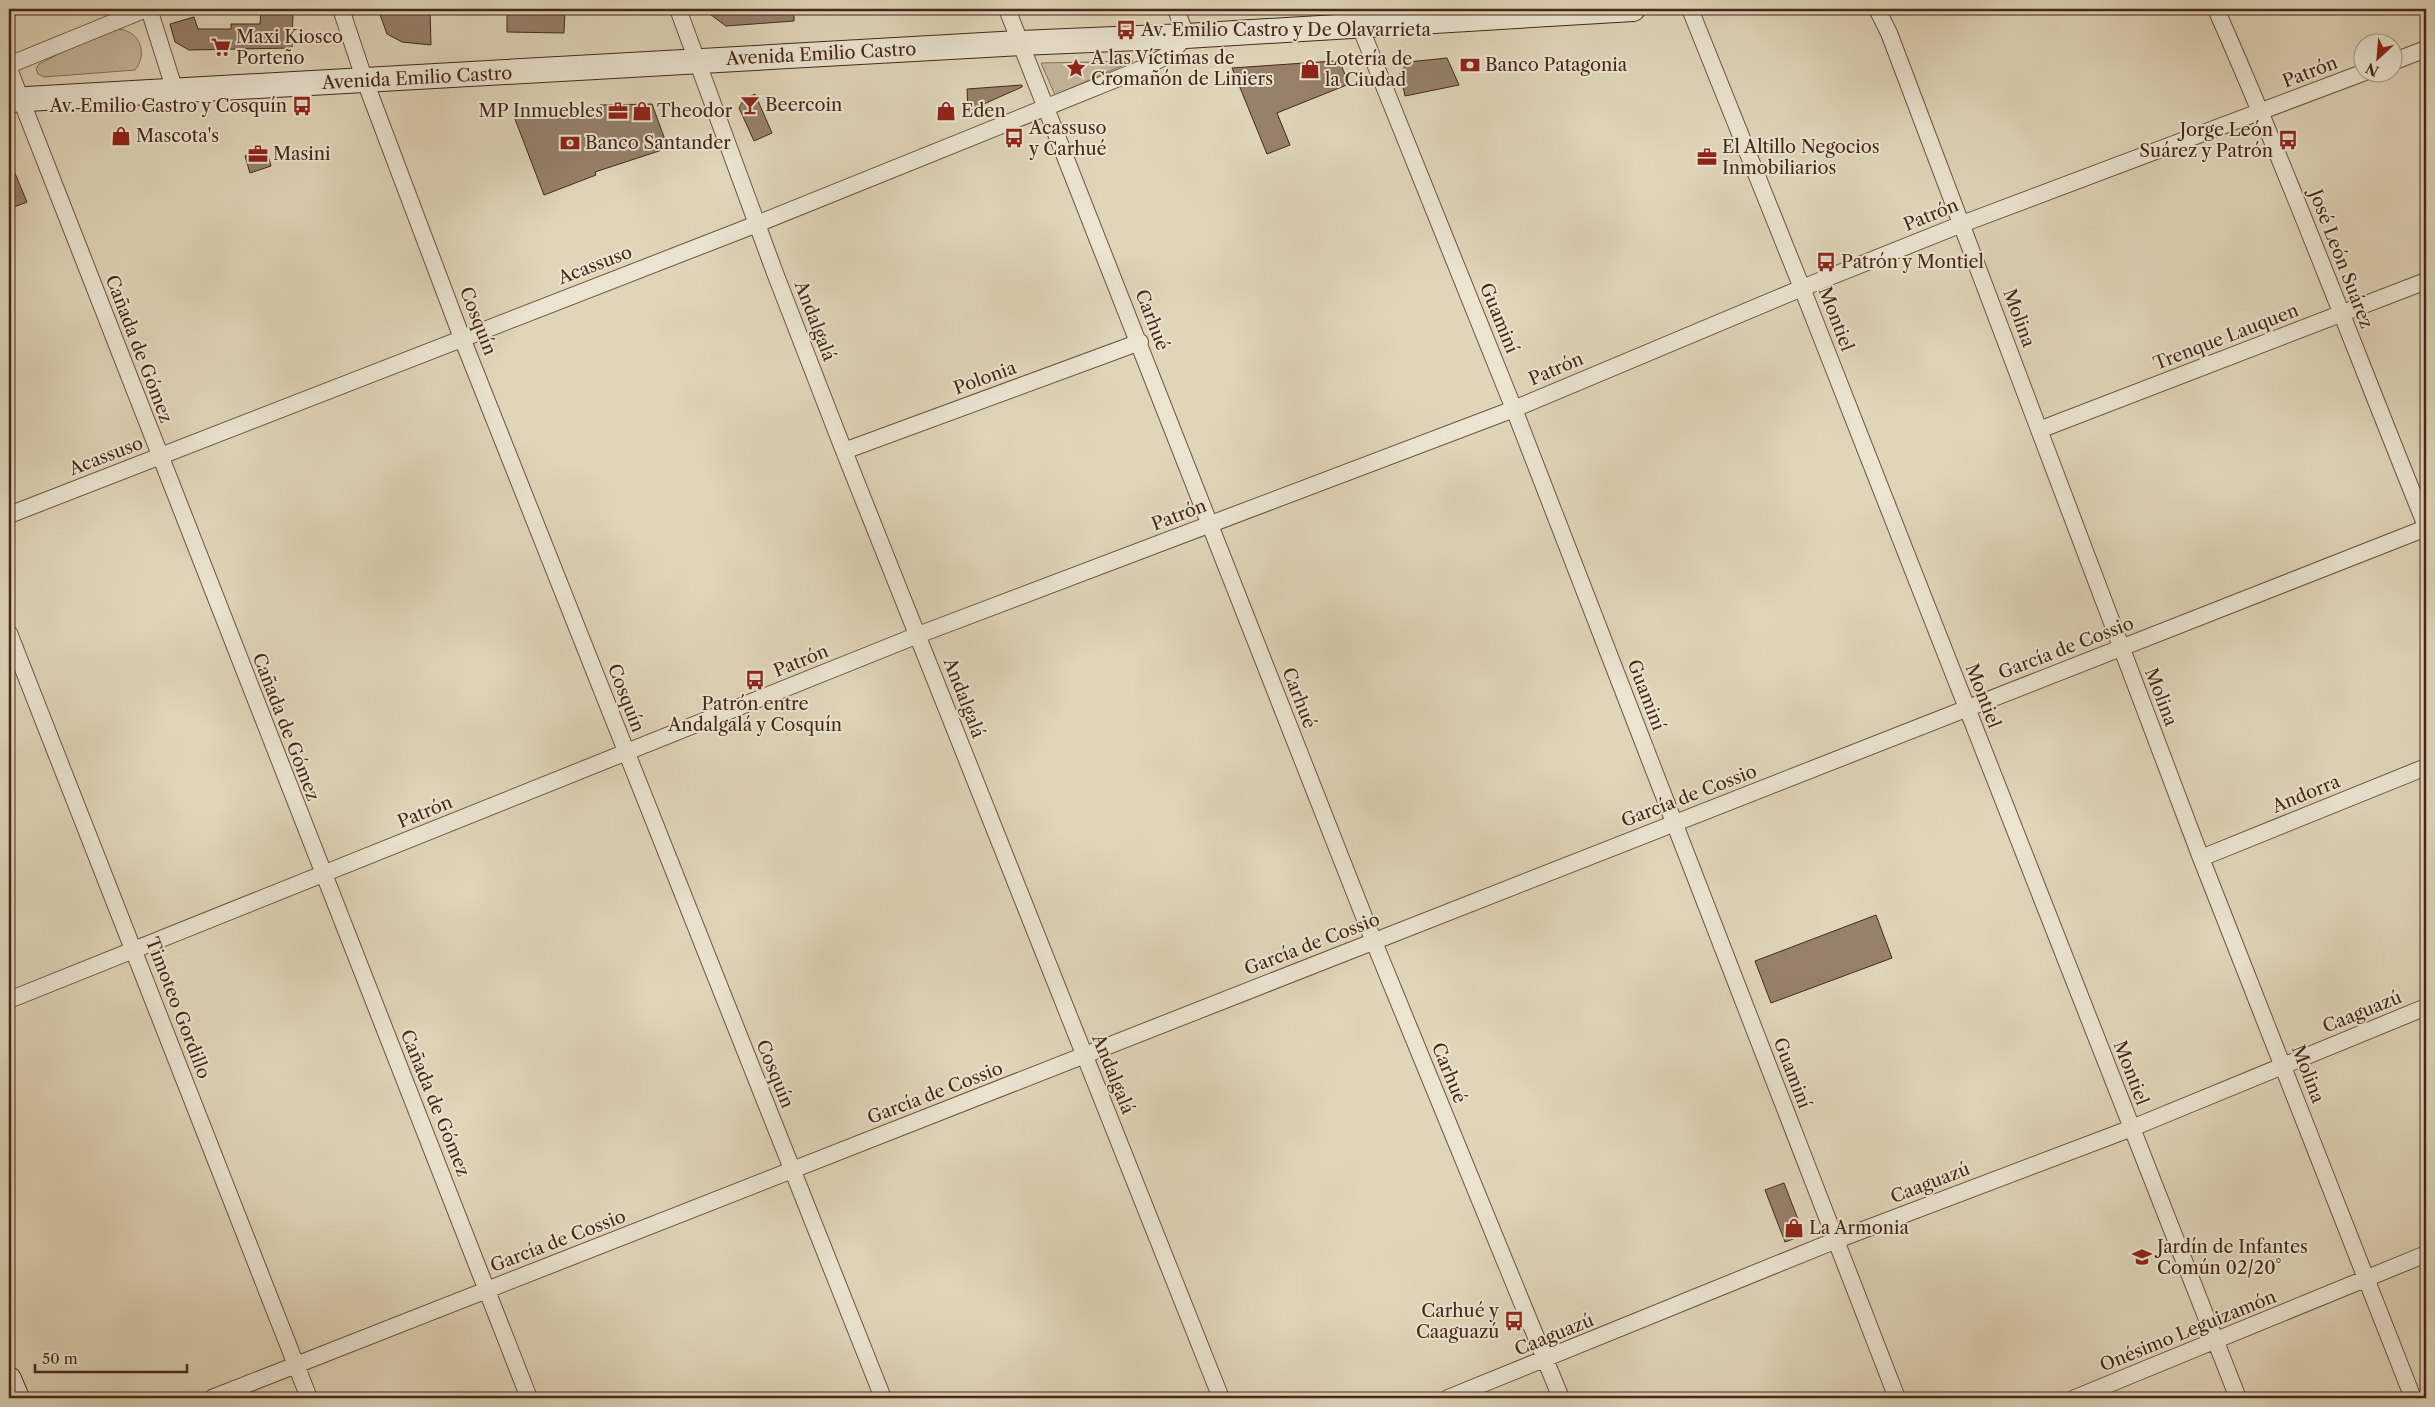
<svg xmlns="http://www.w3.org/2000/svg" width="2435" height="1407" viewBox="0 0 2435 1407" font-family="'Libre Caslon Text',serif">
<rect width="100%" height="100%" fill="#dfd5b8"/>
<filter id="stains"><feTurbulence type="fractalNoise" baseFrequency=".004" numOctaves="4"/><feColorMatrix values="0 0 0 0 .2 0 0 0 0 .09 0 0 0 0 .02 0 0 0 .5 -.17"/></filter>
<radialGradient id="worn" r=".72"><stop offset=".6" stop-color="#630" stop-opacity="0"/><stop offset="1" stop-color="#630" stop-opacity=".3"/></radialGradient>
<path fill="#c5b79d" stroke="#866f5a" d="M 107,29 C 112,29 119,29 124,30 C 143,36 146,57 135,70 L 44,77 L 38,74 L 36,69 L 39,64 Z
M 1133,61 L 1055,95 L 1041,63 Z"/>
<path fill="#96816b" stroke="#472717" d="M 378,9 L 430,9 L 431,45 L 402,42 L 387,34 Z
M 507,9 L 565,9 L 564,33 L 507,32 Z
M 703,9 L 794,9 L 794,21 L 726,26 Z
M 261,12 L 293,12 L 292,48 L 189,50 L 175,42 L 170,24 L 194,17 L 198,29 L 231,29 L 231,24 L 260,24 Z
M 1447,58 L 1459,85 L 1405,96 L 1400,73 L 1408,62 Z
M 1334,61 L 1341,65 L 1349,84 L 1277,113 L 1290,145 L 1267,154 L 1232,68 Z
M 1022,85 L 1022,87 L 968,111 L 967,89 Z
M 755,94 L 772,133 L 754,141 L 739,108 L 744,99 Z
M 652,104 L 668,148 L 595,172 L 596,175 L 544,195 L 513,114 L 602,111 L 600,105 Z
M 266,149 L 271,166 L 250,173 L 245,156 Z
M 9,159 L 27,202 L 9,209 Z
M 1876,915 L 1892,958 L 1771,1003 L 1755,961 Z
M 1784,1183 L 1804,1235 L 1785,1242 L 1765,1190 Z"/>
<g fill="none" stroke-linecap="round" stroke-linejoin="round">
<defs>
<path id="street" d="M 149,9 L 175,91
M 341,9 L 365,81 L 462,338 L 883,1398
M 678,9 L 775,273 L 844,451 L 1221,1398
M 1007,9 L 1374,942 L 1561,1398
M 1353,9 L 1514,409 L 1897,1398
M 1690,9 L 1802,288 L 2238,1398
M 1877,9 L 1889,33 L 2201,858 L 2413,1398
M 2216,9 C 2291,179 2356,353 2426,526
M 2392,62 L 2426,49
M 9,65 L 146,9
M 9,69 L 529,1398
M 2039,430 L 2426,281
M 844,451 L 1140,342
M 9,515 L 757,224 L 1146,67 L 1171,53 L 1186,36 L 1176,9
M 9,633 L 309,1398
M 2201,858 L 2426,767
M 9,1000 L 918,635 L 1514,409 L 1802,288 L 1962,224 L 2365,72
M 212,1398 L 2426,528
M 1448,1398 L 1834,1241 L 2132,1128 L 2426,1007
M 2075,1398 L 2426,1254"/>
<path id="secondary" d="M 9,100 L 1020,43 L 1186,36 L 1633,9
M 9,1379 L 17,1398"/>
</defs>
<use href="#street" stroke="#6d523f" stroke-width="18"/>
<use href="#secondary" stroke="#472717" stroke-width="26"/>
<use href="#street" stroke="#eae4d1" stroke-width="16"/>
<use href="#secondary" stroke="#eae4d1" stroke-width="24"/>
</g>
<defs>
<symbol id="bus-bare" viewBox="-9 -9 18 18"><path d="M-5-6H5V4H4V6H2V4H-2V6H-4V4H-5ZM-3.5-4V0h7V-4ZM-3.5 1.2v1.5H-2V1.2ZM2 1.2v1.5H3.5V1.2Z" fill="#8f2418" stroke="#eae4d1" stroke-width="2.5" paint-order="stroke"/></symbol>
<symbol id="supermarket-bare" viewBox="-9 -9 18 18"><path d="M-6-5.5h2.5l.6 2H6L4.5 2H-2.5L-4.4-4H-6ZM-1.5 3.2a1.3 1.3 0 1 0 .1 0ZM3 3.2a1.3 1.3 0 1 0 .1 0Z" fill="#8f2418" stroke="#eae4d1" stroke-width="2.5" paint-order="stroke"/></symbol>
<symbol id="bank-bare" viewBox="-9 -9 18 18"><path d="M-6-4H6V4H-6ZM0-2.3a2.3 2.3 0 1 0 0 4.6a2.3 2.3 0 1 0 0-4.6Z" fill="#8f2418" stroke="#eae4d1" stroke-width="2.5" paint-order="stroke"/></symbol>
<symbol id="sight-bare" viewBox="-9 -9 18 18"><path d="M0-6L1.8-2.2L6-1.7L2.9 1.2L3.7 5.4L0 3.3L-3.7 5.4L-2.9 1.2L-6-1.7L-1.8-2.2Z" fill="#8f2418" stroke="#eae4d1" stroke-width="2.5" paint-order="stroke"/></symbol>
<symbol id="shop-bare" viewBox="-9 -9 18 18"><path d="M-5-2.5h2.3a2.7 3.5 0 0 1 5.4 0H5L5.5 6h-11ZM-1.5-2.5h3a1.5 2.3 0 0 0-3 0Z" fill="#8f2418" stroke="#eae4d1" stroke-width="2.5" paint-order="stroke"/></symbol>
<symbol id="bar-bare" viewBox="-9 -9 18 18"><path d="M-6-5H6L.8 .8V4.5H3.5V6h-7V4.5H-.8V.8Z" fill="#8f2418" stroke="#eae4d1" stroke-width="2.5" paint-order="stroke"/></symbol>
<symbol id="office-bare" viewBox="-9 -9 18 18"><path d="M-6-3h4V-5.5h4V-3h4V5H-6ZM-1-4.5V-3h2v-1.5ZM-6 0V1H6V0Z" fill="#8f2418" stroke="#eae4d1" stroke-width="2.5" paint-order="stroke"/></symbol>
<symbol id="school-bare" viewBox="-9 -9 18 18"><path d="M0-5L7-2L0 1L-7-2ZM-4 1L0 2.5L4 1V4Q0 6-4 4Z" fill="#8f2418" stroke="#eae4d1" stroke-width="2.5" paint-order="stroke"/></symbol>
</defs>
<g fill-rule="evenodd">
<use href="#bus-bare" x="1112" y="16" width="28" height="28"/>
<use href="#supermarket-bare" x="207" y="33" width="28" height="28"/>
<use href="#bank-bare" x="1456" y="51" width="28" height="28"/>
<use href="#sight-bare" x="1062" y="54" width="28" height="28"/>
<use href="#shop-bare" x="1296" y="55" width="28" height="28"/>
<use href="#bar-bare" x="736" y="91" width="28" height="28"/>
<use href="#bus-bare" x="288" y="92" width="28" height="28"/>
<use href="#office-bare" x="604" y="97" width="28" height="28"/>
<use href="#shop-bare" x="628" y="97" width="28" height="28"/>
<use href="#shop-bare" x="932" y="97" width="28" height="28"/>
<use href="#shop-bare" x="107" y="122" width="28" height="28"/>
<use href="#bus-bare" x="1000" y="124" width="28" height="28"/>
<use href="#bus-bare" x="2274" y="126" width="28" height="28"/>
<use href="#bank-bare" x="556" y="129" width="28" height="28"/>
<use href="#office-bare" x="244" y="140" width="28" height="28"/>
<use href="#office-bare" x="1693" y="143" width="28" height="28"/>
<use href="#bus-bare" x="1812" y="248" width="28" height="28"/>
<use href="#bus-bare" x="741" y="666" width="28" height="28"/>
<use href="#shop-bare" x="1780" y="1214" width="28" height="28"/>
<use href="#school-bare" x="2128" y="1243" width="28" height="28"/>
<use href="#bus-bare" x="1500" y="1307" width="28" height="28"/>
</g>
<g text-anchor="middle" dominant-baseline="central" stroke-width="4" stroke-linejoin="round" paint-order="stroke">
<g font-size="18" fill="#472717" stroke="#eae4d1" text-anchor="start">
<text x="1141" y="30">Av. Emilio Castro y De Olavarrieta</text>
<text x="236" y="37">Maxi Kiosco<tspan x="236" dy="21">Porteño</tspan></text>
<text x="1091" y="58">A las Víctimas de<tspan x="1091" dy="21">Cromañón de Liniers</tspan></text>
<text x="1325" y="59">Lotería de<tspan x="1325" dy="21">la Ciudad</tspan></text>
<text x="1485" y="65">Banco Patagonia</text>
<text x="765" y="105">Beercoin</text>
<text x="287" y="106" text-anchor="end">Av. Emilio Castro y Cosquín</text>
<text x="603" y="111" text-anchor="end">MP Inmuebles</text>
<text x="657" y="111">Theodor</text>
<text x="961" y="111">Eden</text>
<text x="1029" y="128">Acassuso<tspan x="1029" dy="21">y Carhué</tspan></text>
<text x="2273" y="130" text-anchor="end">Jorge León<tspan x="2273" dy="21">Suárez y Patrón</tspan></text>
<text x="136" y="136">Mascota's</text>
<text x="585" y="143">Banco Santander</text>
<text x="1722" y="147">El Altillo Negocios<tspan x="1722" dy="21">Inmobiliarios</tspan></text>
<text x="273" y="154">Masini</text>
<text x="1841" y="262">Patrón y Montiel</text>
<text x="755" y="704" text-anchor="middle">Patrón entre<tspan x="755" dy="21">Andalgalá y Cosquín</tspan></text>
<text x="1809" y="1228">La Armonia</text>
<text x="2157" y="1247">Jardín de Infantes<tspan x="2157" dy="21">Común 02/20°</tspan></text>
<text x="1499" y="1311" text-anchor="end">Carhué y<tspan x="1499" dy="21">Caaguazú</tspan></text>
</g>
<g font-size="18" fill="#472717" stroke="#eae4d1">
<text transform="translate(821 54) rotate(-3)">Avenida Emilio Castro</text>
<text transform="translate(2310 72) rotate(-21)">Patrón</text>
<text transform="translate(417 78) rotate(-3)">Avenida Emilio Castro</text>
<text transform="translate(1931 215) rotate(-22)">Patrón</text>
<text transform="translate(2341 259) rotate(69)">José León Suárez</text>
<text transform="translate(595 265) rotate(-21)">Acassuso</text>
<text transform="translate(1499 318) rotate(68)">Guaminí</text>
<text transform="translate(2019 318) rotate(70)">Molina</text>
<text transform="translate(1836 319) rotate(69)">Montiel</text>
<text transform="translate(1152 320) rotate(69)">Carhué</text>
<text transform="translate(478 321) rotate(69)">Cosquín</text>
<text transform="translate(815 321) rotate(69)">Andalgalá</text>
<text transform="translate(2226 337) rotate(-21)">Trenque Lauquen</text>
<text transform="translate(139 349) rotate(69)">Cañada de Gómez</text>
<text transform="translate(1556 369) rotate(-23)">Patrón</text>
<text transform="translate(985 378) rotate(-20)">Polonia</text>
<text transform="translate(106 456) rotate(-21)">Acassuso</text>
<text transform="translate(1179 515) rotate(-21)">Patrón</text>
<text transform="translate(2066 648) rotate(-21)">García de Cossio</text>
<text transform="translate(801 661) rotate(-22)">Patrón</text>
<text transform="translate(1646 695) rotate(69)">Guaminí</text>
<text transform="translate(1983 696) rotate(69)">Montiel</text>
<text transform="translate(2161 697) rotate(69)">Molina</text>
<text transform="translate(626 698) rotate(69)">Cosquín</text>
<text transform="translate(964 698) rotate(69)">Andalgalá</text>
<text transform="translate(1299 698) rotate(69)">Carhué</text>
<text transform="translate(286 727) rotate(69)">Cañada de Gómez</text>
<text transform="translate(2306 794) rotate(-22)">Andorra</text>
<text transform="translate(1689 796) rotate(-21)">García de Cossio</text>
<text transform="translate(425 812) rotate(-22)">Patrón</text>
<text transform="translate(1312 944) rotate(-21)">García de Cossio</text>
<text transform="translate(178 1008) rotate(69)">Timoteo Gordillo</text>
<text transform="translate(2362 1012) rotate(-22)">Caaguazú</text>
<text transform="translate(1449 1073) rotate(68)">Carhué</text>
<text transform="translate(1792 1073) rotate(69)">Guaminí</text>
<text transform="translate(2131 1073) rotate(69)">Montiel</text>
<text transform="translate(775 1074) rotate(68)">Cosquín</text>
<text transform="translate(1113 1074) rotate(68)">Andalgalá</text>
<text transform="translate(2308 1074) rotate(69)">Molina</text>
<text transform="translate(935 1093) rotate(-21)">García de Cossio</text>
<text transform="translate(435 1103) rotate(68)">Cañada de Gómez</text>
<text transform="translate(1930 1183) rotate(-21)">Caaguazú</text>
<text transform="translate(558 1241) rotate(-21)">García de Cossio</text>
<text transform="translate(2188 1331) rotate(-22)">Onésimo Leguizamón</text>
<text transform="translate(1554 1335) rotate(-22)">Caaguazú</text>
</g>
</g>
<rect width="2435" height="1407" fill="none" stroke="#dfd5b8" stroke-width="30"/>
<rect x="10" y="10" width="2415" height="1387" fill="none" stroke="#472717" stroke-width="2.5"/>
<rect x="15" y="15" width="2405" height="1377" fill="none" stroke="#472717"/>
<g transform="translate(2378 58) rotate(206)"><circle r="24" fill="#eae4d1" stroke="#a99887"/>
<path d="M0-4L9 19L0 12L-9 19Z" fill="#8f2418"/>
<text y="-8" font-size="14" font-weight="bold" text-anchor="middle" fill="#472717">N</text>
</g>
<path d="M35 1364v8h152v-8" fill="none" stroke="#472717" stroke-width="2.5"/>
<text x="42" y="1364" font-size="15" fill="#472717" stroke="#eae4d1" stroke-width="4" paint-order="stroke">50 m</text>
<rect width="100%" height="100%" filter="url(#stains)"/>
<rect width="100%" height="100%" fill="url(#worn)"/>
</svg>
